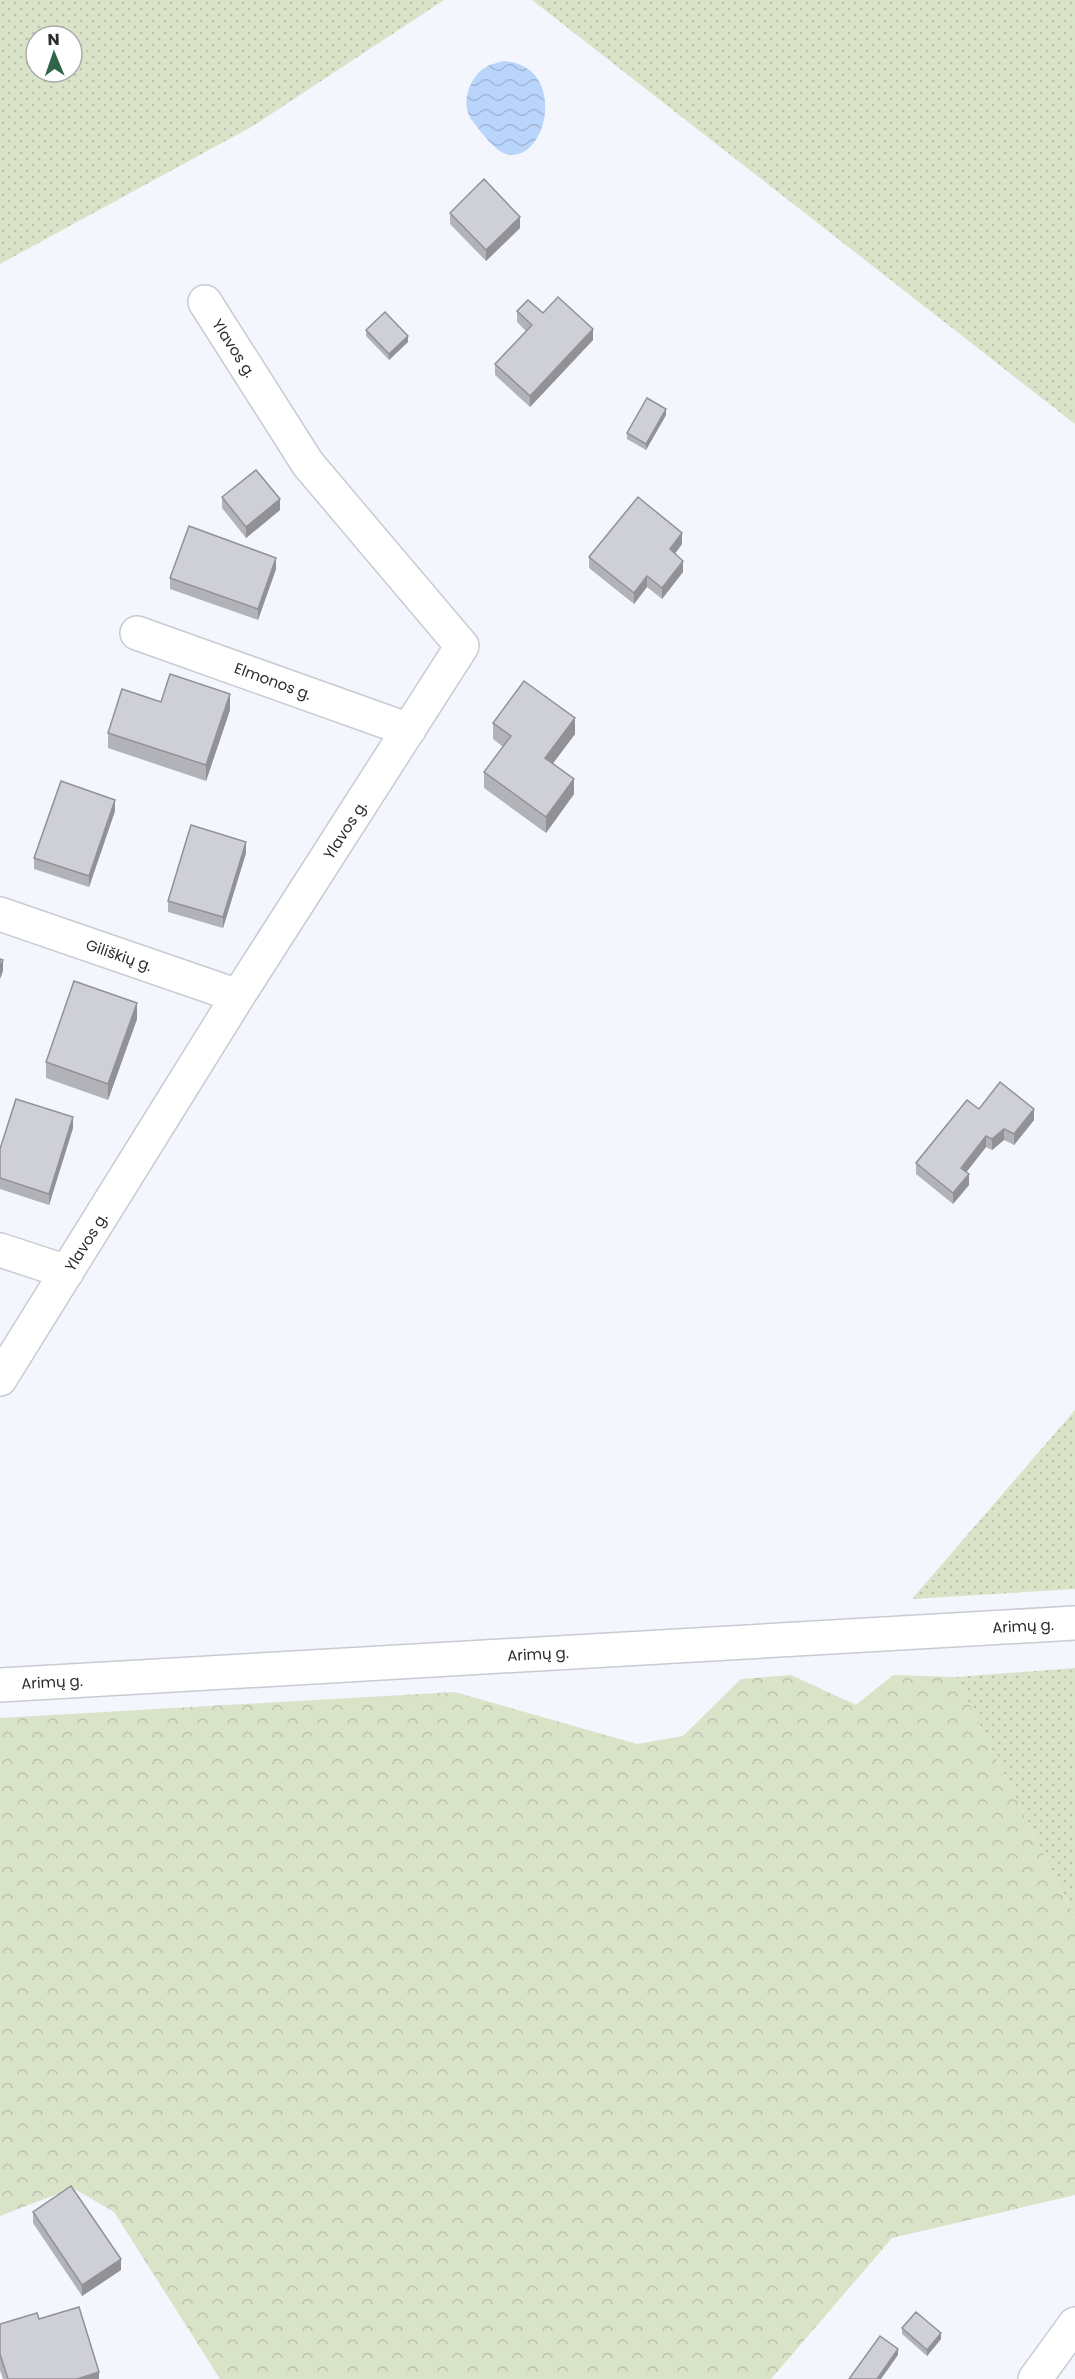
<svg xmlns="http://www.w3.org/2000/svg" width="1075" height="2379" viewBox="0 0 1075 2379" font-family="Poppins,sans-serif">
<defs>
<pattern id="grass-dots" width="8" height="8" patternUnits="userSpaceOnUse" patternTransform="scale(1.5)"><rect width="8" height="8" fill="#d9e3c8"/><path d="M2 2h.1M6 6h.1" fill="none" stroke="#bac3ac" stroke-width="1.8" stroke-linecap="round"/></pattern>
<pattern id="forest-crowns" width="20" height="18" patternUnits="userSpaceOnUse" patternTransform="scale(1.5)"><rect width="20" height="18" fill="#d9e3c8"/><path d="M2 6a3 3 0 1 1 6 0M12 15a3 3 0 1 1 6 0" fill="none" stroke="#bac3ac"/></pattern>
<pattern id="water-waves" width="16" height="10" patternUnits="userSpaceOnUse" patternTransform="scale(1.5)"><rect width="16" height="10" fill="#bad5fc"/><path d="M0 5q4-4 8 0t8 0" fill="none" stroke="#a0b7d8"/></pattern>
</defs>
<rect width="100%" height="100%" fill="#f4f6fd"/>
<path fill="url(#grass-dots)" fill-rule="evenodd" d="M 0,0 L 444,0 L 253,126 L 0,264 ZM 36,36 L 72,36 L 72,72 L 36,72 Z
M 532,0 L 1075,0 L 1075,424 Z
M 1075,1410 L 1075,1589 L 912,1599 Z
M 1075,1668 L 1075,1918 L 956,1677 Z"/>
<path fill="url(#forest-crowns)" d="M 791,1675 L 856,1705 L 893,1675 L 956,1677 L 1075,1918 L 1075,2195 L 892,2238 L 771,2379 L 220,2379 L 114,2212 L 73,2188 L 0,2216 L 0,1718 L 455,1692 L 637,1744 L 683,1736 L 741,1679 Z"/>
<path fill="url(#water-waves)" d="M 503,61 C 569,64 548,165 506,154 C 493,150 479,129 471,119 C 460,103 470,76 486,67 C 490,64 498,63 503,61 Z"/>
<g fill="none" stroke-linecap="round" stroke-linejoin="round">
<defs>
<path id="minor" d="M 137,633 L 409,730
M 0,914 L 238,996
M 0,1250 L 67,1272
M 0,1379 L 238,996 L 462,646 L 308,464 L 205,302
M 1035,2379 L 1075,2324"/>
<path id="secondary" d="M 0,1685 L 1075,1623"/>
</defs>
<use href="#minor" stroke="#c9cbd3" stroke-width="36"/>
<use href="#secondary" stroke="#c9cbd3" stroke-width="36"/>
<use href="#minor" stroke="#fff" stroke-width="33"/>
<use href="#secondary" stroke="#fff" stroke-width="33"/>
</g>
<path fill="#b2b2b9" d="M 450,213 L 520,228 L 486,261 L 450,224 Z
M 517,311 L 543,313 L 593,340 L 530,407 L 495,375 L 495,364 L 526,331 L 517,322 Z
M 366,330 L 408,342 L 389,360 L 366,336 Z
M 666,415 L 646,450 L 627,439 L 627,433 Z
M 222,497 L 280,510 L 246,538 L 222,508 Z
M 682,544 L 675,554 L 683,572 L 662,599 L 647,587 L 634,604 L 589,568 L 589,557 Z
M 276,569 L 258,620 L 170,589 L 170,578 Z
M 230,710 L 206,781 L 108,748 L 108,733 Z
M 493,723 L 575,734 L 553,763 L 574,794 L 546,833 L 484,788 L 484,772 L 503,747 L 493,739 Z
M 115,811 L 89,887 L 34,869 L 34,858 Z
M 246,853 L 223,928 L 168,912 L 168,901 Z
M 137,1019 L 108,1100 L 46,1078 L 46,1062 Z
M 979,1109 L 1034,1120 L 1014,1145 L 1004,1140 L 992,1150 L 986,1147 L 966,1172 L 969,1185 L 953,1204 L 916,1174 L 916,1163 Z
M 73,1128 L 49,1205 L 0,1189 L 0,1149 Z
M 33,2212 L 121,2270 L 82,2296 L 33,2223 Z
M 39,2319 L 99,2379 L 3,2379 L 0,2370 L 0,2324 Z
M 902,2328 L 941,2339 L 927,2356 L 902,2334 Z"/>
<path fill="#919196" d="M 520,217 L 520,228 L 486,261 L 486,250 Z
M 593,329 L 593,340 L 530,407 L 530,396 Z
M 408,336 L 408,342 L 389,360 L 389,354 Z
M 666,409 L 666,415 L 646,450 L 646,444 Z
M 280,499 L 280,510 L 246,538 L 246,527 Z
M 682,533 L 682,544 L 670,560 L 670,549 Z
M 276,558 L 276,569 L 258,620 L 258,609 Z
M 683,561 L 683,572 L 662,599 L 662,588 Z
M 647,576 L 647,587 L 634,604 L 634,593 Z
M 230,694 L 230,710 L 206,781 L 206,765 Z
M 575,718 L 575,734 L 545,774 L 545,758 Z
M 574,779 L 574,794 L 546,833 L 546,817 Z
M 115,800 L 115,811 L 89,887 L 89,876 Z
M 246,842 L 246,853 L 223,928 L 223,917 Z
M 3,960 L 3,971 L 0,979 L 0,968 Z
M 137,1003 L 137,1019 L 108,1100 L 108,1084 Z
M 1034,1109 L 1034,1120 L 1014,1145 L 1014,1134 Z
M 73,1117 L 73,1128 L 49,1205 L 49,1194 Z
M 1004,1129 L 1004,1140 L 992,1150 L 992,1139 Z
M 986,1136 L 986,1147 L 961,1179 L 961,1168 Z
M 969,1174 L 969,1185 L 953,1204 L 953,1193 Z
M 121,2259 L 121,2270 L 82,2296 L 82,2285 Z
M 941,2333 L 941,2339 L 927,2356 L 927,2350 Z
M 898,2349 L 898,2355 L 881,2379 L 877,2379 Z
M 99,2372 L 99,2379 L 77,2379 Z"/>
<path fill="#cfcfd7" stroke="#919196" stroke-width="1.5" d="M 484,179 L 520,217 L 486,250 L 450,213 Z
M 558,297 L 593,329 L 530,396 L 495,364 L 532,325 L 517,311 L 528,300 L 543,313 Z
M 385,312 L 408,336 L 389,354 L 366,330 Z
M 647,398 L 666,409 L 646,444 L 627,433 Z
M 256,470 L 280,499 L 246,527 L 222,497 Z
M 638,497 L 682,533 L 670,549 L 683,561 L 662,588 L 647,576 L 634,593 L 589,557 Z
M 189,526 L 276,558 L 258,609 L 170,578 Z
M 170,674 L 230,694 L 206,765 L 108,733 L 122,689 L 161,702 Z
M 524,681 L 575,718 L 545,758 L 574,779 L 546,817 L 484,772 L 511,736 L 493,723 Z
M 61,781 L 115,800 L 89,876 L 34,858 Z
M 191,825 L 246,842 L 223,917 L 168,901 Z
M 0,959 L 3,960 L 0,968 Z
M 74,981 L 137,1003 L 108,1084 L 46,1062 Z
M 1000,1082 L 1034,1109 L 1014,1134 L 1004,1129 L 992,1139 L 986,1136 L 961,1168 L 969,1174 L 953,1193 L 916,1163 L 967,1100 L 979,1109 Z
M 16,1099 L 73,1117 L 49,1194 L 0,1178 L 0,1149 Z
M 71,2186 L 121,2259 L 82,2285 L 33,2212 Z
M 79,2307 L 99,2372 L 77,2379 L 8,2379 L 0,2354 L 0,2324 L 37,2313 L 39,2319 Z
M 916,2312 L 941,2333 L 927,2350 L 902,2328 Z
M 880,2336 L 898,2349 L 877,2379 L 849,2379 Z"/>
<g text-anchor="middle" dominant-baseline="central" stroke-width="5" stroke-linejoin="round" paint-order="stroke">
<g font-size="15" fill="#2c2c2f" stroke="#fff">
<text transform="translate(234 348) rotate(57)">Ylavos g.</text>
<text transform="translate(273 681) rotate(20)">Elmonos g.</text>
<text transform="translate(345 830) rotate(-57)">Ylavos g.</text>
<text transform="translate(119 955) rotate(19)">Giliškių g.</text>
<text transform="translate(86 1242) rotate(-58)">Ylavos g.</text>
<text transform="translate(1023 1626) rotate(-3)">Arimų g.</text>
<text transform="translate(538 1654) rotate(-3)">Arimų g.</text>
<text transform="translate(52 1682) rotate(-3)">Arimų g.</text>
</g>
</g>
<g transform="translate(54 54) rotate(358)"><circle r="28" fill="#ffffff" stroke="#ababac" stroke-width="1.5"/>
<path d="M0-4.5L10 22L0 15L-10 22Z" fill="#2e654b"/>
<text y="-9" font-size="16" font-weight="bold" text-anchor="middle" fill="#2c2c2f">N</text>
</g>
</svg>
